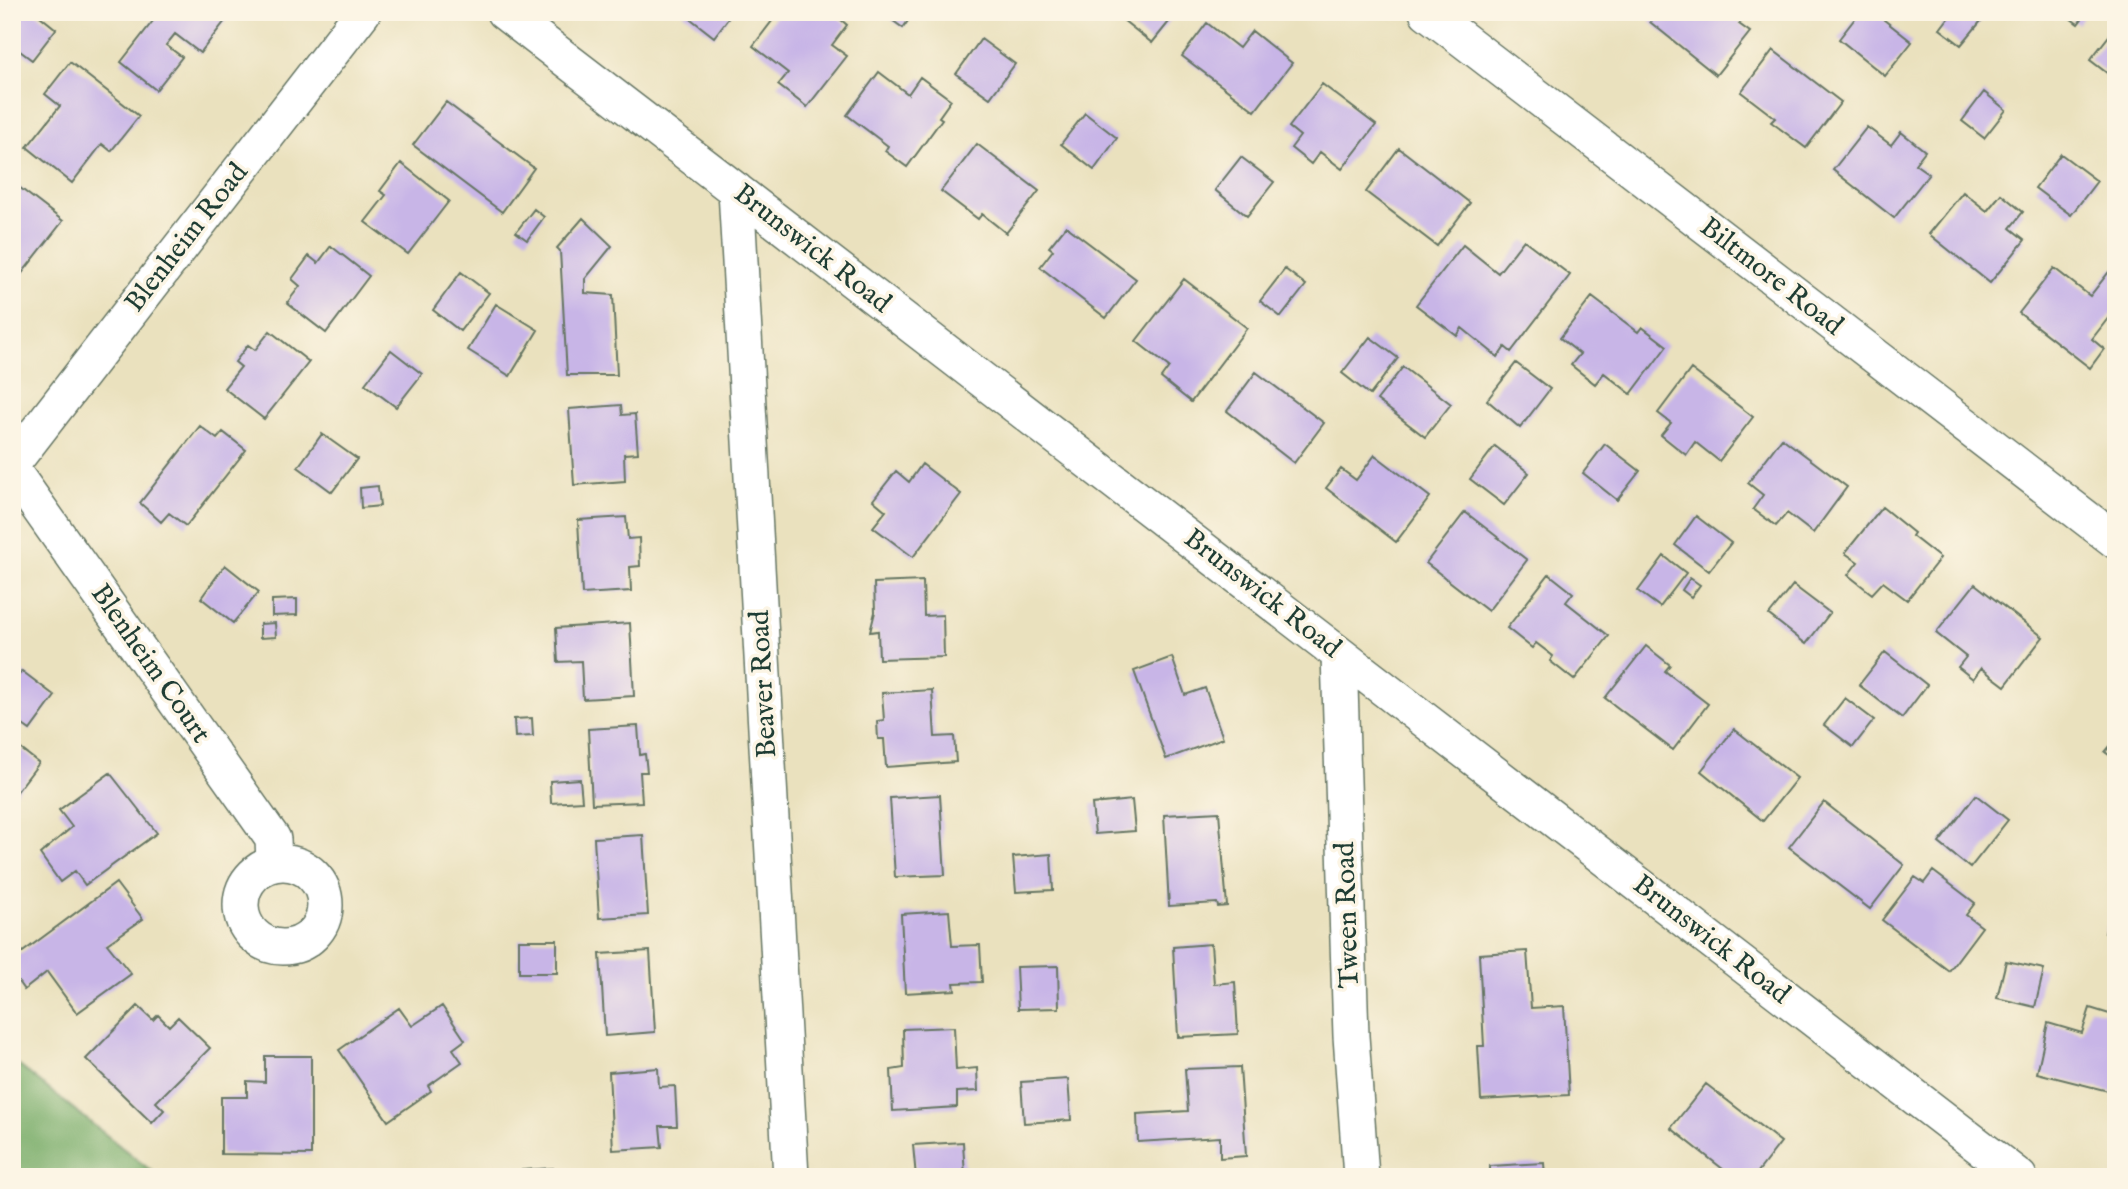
<svg xmlns="http://www.w3.org/2000/svg" width="2128" height="1189" viewBox="0 0 2128 1189" font-family="'IM FELL English',serif">
<rect width="100%" height="100%" fill="#fcf5e5"/>
<filter id="ink" filterUnits="userSpaceOnUse"><feTurbulence type="fractalNoise" baseFrequency=".0143" numOctaves="2"/><feDisplacementMap in="SourceGraphic" scale="14" xChannelSelector="R" yChannelSelector="G"/><feConvolveMatrix kernelMatrix="1 2 1 2 8 2 1 2 1" color-interpolation-filters="sRGB"/></filter>
<filter id="wash" filterUnits="userSpaceOnUse"><feTurbulence type="fractalNoise" baseFrequency=".00686" numOctaves="4" result="noise"/><feDisplacementMap in="SourceGraphic" scale="28" xChannelSelector="R" yChannelSelector="G"/><feGaussianBlur stdDeviation="1.57" result="paint"/><feColorMatrix in="noise" values="0 0 0 0 0 0 0 0 0 0 0 0 0 0 0 0 0 1.4 0 .05"/><feComposite in="paint" operator="in"/></filter>
<g filter="url(#wash)">
<rect width="100%" height="100%" fill="#eae1be"/>
<path fill="#77ac68" stroke="#4b744e" stroke-width="2" d="M 12,1060 L 159,1177 L 12,1177 Z"/>
<g id="blocks">
<path fill="#c8b5e7" d="M 17,12 L 35,12 L 56,29 L 32,60 L 12,45 L 12,18 Z
M 160,12 L 232,12 L 200,53 L 175,34 L 166,45 L 182,57 L 156,90 L 121,62 Z
M 682,12 L 733,12 L 714,37 Z
M 779,12 L 832,12 L 847,25 L 832,45 L 847,56 L 807,107 L 778,85 L 788,73 L 753,46 Z
M 881,12 L 914,12 L 903,28 Z
M 1113,12 L 1177,12 L 1152,43 Z
M 1657,12 L 1748,12 L 1739,24 L 1750,32 L 1716,75 L 1650,22 Z
M 1860,12 L 1874,12 L 1912,42 L 1885,76 L 1839,39 Z
M 1953,12 L 1983,12 L 1986,15 L 1961,45 L 1940,29 Z
M 2062,12 L 2087,12 L 2078,24 Z
M 1207,23 L 1239,48 L 1252,31 L 1292,63 L 1255,111 L 1182,56 Z
M 2116,27 L 2116,70 L 2111,76 L 2090,60 Z
M 981,39 L 1015,64 L 990,98 L 956,74 Z
M 1773,50 L 1841,102 L 1806,148 L 1771,122 L 1775,118 L 1741,92 Z
M 70,62 L 139,116 L 111,151 L 102,144 L 72,183 L 27,147 L 60,106 L 45,94 Z
M 879,72 L 908,94 L 920,77 L 951,100 L 939,117 L 942,119 L 907,167 L 885,151 L 888,146 L 847,115 Z
M 1322,84 L 1376,125 L 1342,169 L 1320,152 L 1311,164 L 1291,148 L 1300,136 L 1289,127 Z
M 1984,92 L 2006,110 L 1984,138 L 1962,121 Z
M 446,102 L 534,168 L 502,212 L 413,145 Z
M 1085,113 L 1117,138 L 1094,170 L 1061,144 Z
M 1867,127 L 1891,145 L 1901,132 L 1925,151 L 1915,164 L 1929,174 L 1894,218 L 1833,170 Z
M 977,144 L 1039,191 L 1006,233 L 982,214 L 978,219 L 941,191 Z
M 1399,148 L 1470,203 L 1437,246 L 1366,192 Z
M 2061,154 L 2097,181 L 2071,215 L 2035,188 Z
M 1241,157 L 1274,182 L 1247,216 L 1215,190 Z
M 401,163 L 449,201 L 408,254 L 365,222 L 386,195 L 380,191 Z
M 15,184 L 63,221 L 12,286 L 12,188 Z
M 1963,192 L 1987,211 L 2001,194 L 2023,212 L 2010,228 L 2025,240 L 1990,283 L 1929,234 Z
M 534,209 L 544,217 L 527,240 L 516,232 Z
M 583,218 L 612,246 L 585,279 L 585,293 L 613,295 L 617,375 L 567,375 L 560,251 L 557,248 Z
M 1066,226 L 1136,279 L 1106,318 L 1040,267 L 1053,250 L 1049,247 Z
M 1524,240 L 1570,275 L 1511,352 L 1505,347 L 1498,357 L 1462,328 L 1457,336 L 1416,305 L 1463,245 L 1498,273 Z
M 331,246 L 369,276 L 326,333 L 287,303 L 300,286 L 292,279 L 309,256 L 318,263 Z
M 2054,268 L 2090,296 L 2112,268 L 2116,271 L 2116,308 L 2092,339 L 2104,349 L 2090,368 L 2019,313 Z
M 1285,269 L 1306,285 L 1281,317 L 1260,301 Z
M 461,272 L 489,293 L 460,331 L 433,310 Z
M 1184,279 L 1247,328 L 1191,402 L 1161,378 L 1169,367 L 1136,341 Z
M 1592,297 L 1638,332 L 1642,327 L 1667,346 L 1631,394 L 1604,373 L 1595,384 L 1571,365 L 1580,354 L 1560,338 Z
M 496,304 L 538,330 L 510,376 L 468,350 Z
M 270,331 L 309,362 L 264,419 L 224,388 L 241,367 L 235,362 L 248,345 L 255,350 Z
M 1370,337 L 1398,358 L 1370,395 L 1342,373 Z
M 391,350 L 422,374 L 396,407 L 365,384 Z
M 1516,363 L 1550,389 L 1520,428 L 1487,400 Z
M 1403,367 L 1451,404 L 1425,437 L 1377,400 Z
M 1691,369 L 1753,417 L 1719,461 L 1695,442 L 1686,455 L 1661,435 L 1671,423 L 1658,413 Z
M 1256,372 L 1324,423 L 1294,463 L 1227,411 Z
M 621,405 L 622,415 L 635,414 L 638,453 L 624,454 L 625,481 L 574,485 L 569,409 Z
M 200,426 L 217,439 L 223,432 L 246,450 L 186,526 L 169,513 L 161,522 L 140,503 Z
M 322,434 L 357,459 L 332,492 L 298,467 Z
M 1782,438 L 1847,487 L 1813,533 L 1787,513 L 1776,526 L 1753,509 L 1763,495 L 1748,483 Z
M 1605,444 L 1640,471 L 1617,500 L 1583,473 Z
M 1495,446 L 1529,473 L 1504,505 L 1470,479 Z
M 1375,455 L 1430,497 L 1396,542 L 1326,488 L 1341,469 L 1356,480 Z
M 922,464 L 961,494 L 913,557 L 873,527 L 886,511 L 873,500 L 896,471 L 909,482 Z
M 378,486 L 380,506 L 361,508 L 360,488 Z
M 1882,507 L 1914,533 L 1912,536 L 1940,558 L 1907,600 L 1883,582 L 1872,594 L 1848,575 L 1858,562 L 1845,553 Z
M 1465,512 L 1527,560 L 1488,611 L 1426,563 Z
M 1696,516 L 1731,543 L 1709,571 L 1675,545 Z
M 626,517 L 628,539 L 639,538 L 640,566 L 630,567 L 631,591 L 582,594 L 578,520 Z
M 1664,556 L 1686,573 L 1660,607 L 1638,591 Z
M 225,565 L 259,592 L 233,623 L 201,598 Z
M 1549,574 L 1573,593 L 1566,602 L 1609,636 L 1574,680 L 1550,661 L 1553,656 L 1536,643 L 1532,648 L 1507,628 Z
M 1690,578 L 1700,585 L 1691,597 L 1682,590 Z
M 923,581 L 924,616 L 943,615 L 944,657 L 879,659 L 878,631 L 870,632 L 875,612 L 874,583 Z
M 1975,584 L 2043,637 L 2005,686 L 1981,668 L 1973,679 L 1958,667 L 1966,657 L 1936,633 Z
M 1793,585 L 1830,613 L 1806,644 L 1769,615 Z
M 297,599 L 297,615 L 272,616 L 272,600 Z
M 275,623 L 276,637 L 260,638 L 260,624 Z
M 630,623 L 634,696 L 583,699 L 581,661 L 558,662 L 556,628 Z
M 1646,646 L 1670,665 L 1665,671 L 1708,704 L 1673,750 L 1605,698 Z
M 1885,652 L 1927,685 L 1902,718 L 1859,685 Z
M 1172,657 L 1185,695 L 1205,688 L 1223,738 L 1166,759 L 1134,671 Z
M 22,671 L 55,696 L 30,730 L 20,723 L 12,733 L 12,684 Z
M 932,690 L 935,737 L 954,736 L 956,762 L 886,767 L 884,739 L 878,739 L 877,721 L 884,720 L 882,693 Z
M 1845,698 L 1874,720 L 1853,747 L 1824,725 Z
M 532,718 L 533,736 L 515,737 L 514,719 Z
M 638,726 L 640,755 L 645,754 L 647,772 L 640,772 L 642,802 L 592,804 L 588,729 Z
M 1734,729 L 1797,778 L 1763,821 L 1701,771 Z
M 2116,739 L 2116,760 L 2105,752 Z
M 12,742 L 39,763 L 12,798 Z
M 110,773 L 157,833 L 85,885 L 75,871 L 60,882 L 40,854 L 72,827 L 59,810 Z
M 580,779 L 582,801 L 551,803 L 550,781 Z
M 940,795 L 945,875 L 895,877 L 890,798 Z
M 1976,795 L 2008,820 L 1970,868 L 1939,843 Z
M 1132,800 L 1135,831 L 1095,834 L 1092,804 Z
M 1824,802 L 1904,865 L 1870,909 L 1789,847 Z
M 1219,812 L 1227,906 L 1218,907 L 1217,903 L 1169,906 L 1164,815 Z
M 643,835 L 648,915 L 599,918 L 594,838 Z
M 1051,854 L 1053,890 L 1016,892 L 1013,857 Z
M 1933,871 L 1975,903 L 1966,915 L 1982,927 L 1949,971 L 1882,920 L 1915,877 L 1924,883 Z
M 116,883 L 143,919 L 107,944 L 131,974 L 77,1013 L 47,972 L 24,990 L 12,973 L 12,960 Z
M 2116,895 L 2116,936 L 2105,933 Z
M 949,911 L 952,946 L 980,945 L 982,982 L 954,983 L 955,990 L 905,993 L 901,914 Z
M 519,940 L 557,940 L 557,973 L 519,973 Z
M 1211,944 L 1214,984 L 1235,982 L 1238,1034 L 1178,1037 L 1173,947 Z
M 650,951 L 655,1032 L 605,1036 L 600,954 Z
M 1527,951 L 1531,1008 L 1564,1006 L 1569,1095 L 1481,1100 L 1478,1046 L 1484,1046 L 1479,954 Z
M 2006,961 L 2044,969 L 2035,1007 L 1997,998 Z
M 1058,966 L 1059,1008 L 1018,1009 L 1016,967 Z
M 138,1006 L 153,1020 L 158,1015 L 169,1026 L 178,1017 L 210,1048 L 156,1102 L 164,1110 L 152,1123 L 86,1059 Z
M 442,1006 L 465,1040 L 453,1049 L 462,1062 L 428,1086 L 431,1091 L 388,1121 L 339,1050 L 399,1008 L 412,1026 Z
M 2090,1008 L 2116,1016 L 2116,1093 L 2037,1073 L 2048,1023 L 2082,1033 Z
M 954,1027 L 956,1070 L 977,1068 L 978,1091 L 957,1092 L 957,1107 L 893,1111 L 891,1070 L 904,1068 L 903,1029 Z
M 265,1056 L 311,1056 L 311,1155 L 221,1154 L 221,1097 L 247,1097 L 247,1081 L 265,1082 Z
M 1240,1067 L 1246,1156 L 1220,1158 L 1220,1137 L 1138,1142 L 1137,1114 L 1188,1111 L 1185,1069 Z
M 658,1068 L 659,1087 L 675,1086 L 677,1126 L 660,1126 L 662,1147 L 613,1150 L 609,1072 Z
M 1068,1079 L 1071,1120 L 1024,1123 L 1021,1082 Z
M 1706,1084 L 1781,1142 L 1754,1177 L 1733,1177 L 1671,1128 Z
M 963,1142 L 965,1177 L 916,1177 L 913,1145 Z
M 1544,1163 L 1545,1177 L 1490,1177 L 1490,1166 Z
M 553,1168 L 554,1177 L 509,1177 L 509,1171 Z"/>
</g>
</g>
<g filter="url(#ink)">
<use href="#blocks" fill-opacity="0" stroke="#667664" stroke-width="2"/>
<g fill="none" stroke-linecap="round" stroke-linejoin="round">
<defs>
<path id="minor" d="M 504,12 L 2019,1177
M 1427,12 L 2116,541
M 736,190 L 791,1177
M 12,464 L 363,12
M 12,470 L 273,839 L 274,863
M 1339,654 L 1351,1036 L 1361,1177
M241 905a42 42 0 1 1 84 0a42 42 0 1 1-84 0Z"/>
</defs>
<use href="#minor" stroke="#667664" stroke-width="38"/>
<use href="#minor" stroke="#fff" stroke-width="35"/>
</g>
</g>
<g text-anchor="middle" dominant-baseline="central" stroke-width="7" stroke-linejoin="round" paint-order="stroke">
<g font-size="28" fill="#1f3d34" stroke="#fcf5e5">
<text transform="translate(187 238) rotate(-52)">Blenheim Road</text>
<text transform="translate(812 249) rotate(38)">Brunswick Road</text>
<text transform="translate(1771 277) rotate(38)">Biltmore Road</text>
<text transform="translate(1262 594) rotate(38)">Brunswick Road</text>
<text transform="translate(150 664) rotate(55)">Blenheim Court</text>
<text transform="translate(764 684) rotate(-93)">Beaver Road</text>
<text transform="translate(1348 915) rotate(-92)">Tween Road</text>
<text transform="translate(1711 940) rotate(38)">Brunswick Road</text>
</g>
</g>
<rect width="2128" height="1189" fill="none" stroke="#fcf5e5" stroke-width="42"/>
</svg>
